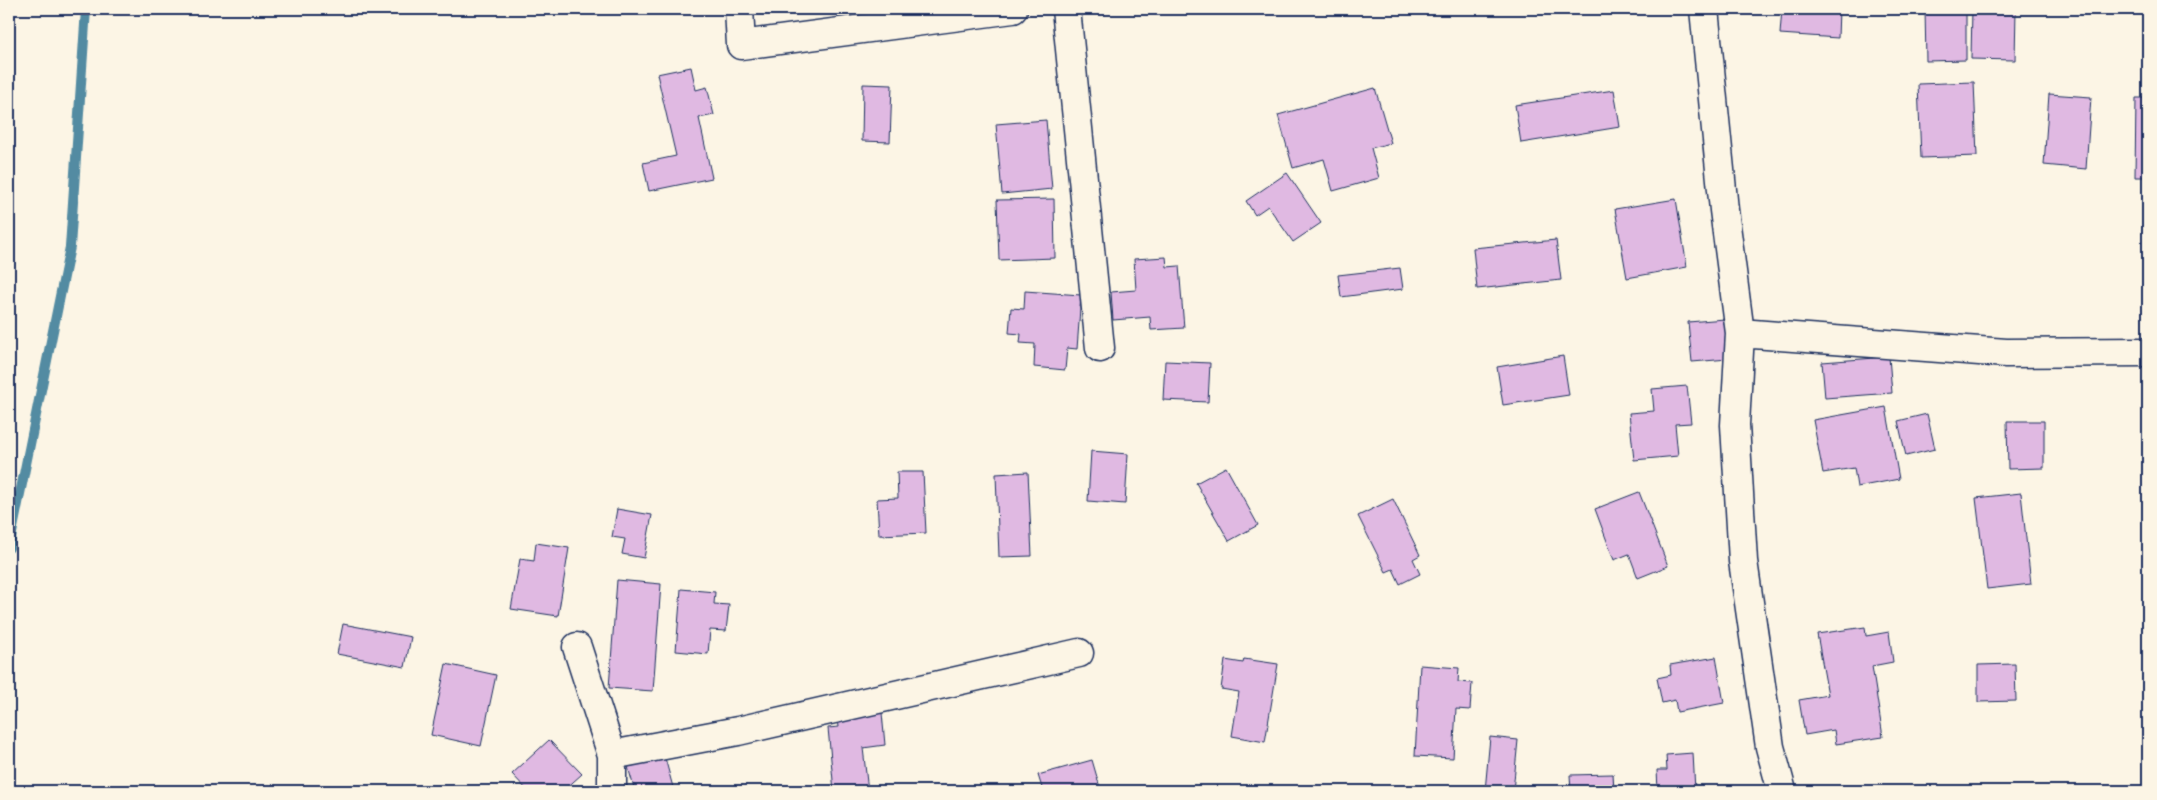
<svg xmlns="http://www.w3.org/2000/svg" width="2157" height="800" viewBox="0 0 2157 800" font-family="'Indie Flower',sans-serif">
<rect width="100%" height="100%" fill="#fcf5e5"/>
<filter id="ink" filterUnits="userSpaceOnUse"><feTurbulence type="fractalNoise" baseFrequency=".02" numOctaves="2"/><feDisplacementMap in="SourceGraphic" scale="10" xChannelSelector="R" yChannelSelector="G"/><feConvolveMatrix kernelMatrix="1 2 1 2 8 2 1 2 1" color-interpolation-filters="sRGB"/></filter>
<g filter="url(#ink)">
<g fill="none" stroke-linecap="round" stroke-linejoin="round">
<path stroke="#538ba2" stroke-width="10" d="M 9,548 L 70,247 L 86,9"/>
</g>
<path fill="#e0b9e2" stroke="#1b2f5e" d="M 1782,9 L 1839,9 L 1838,38 L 1780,34 Z
M 1925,9 L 1966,9 L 1966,60 L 1926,61 Z
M 1972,9 L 2016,9 L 2015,60 L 1971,59 Z
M 691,67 L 696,90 L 707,87 L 714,115 L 699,118 L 712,178 L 649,191 L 643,163 L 676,156 L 657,74 Z
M 1974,82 L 1977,156 L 1921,158 L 1918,84 Z
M 863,84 L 892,85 L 890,142 L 862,141 Z
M 1375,88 L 1391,143 L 1371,148 L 1379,178 L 1333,191 L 1324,159 L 1293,168 L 1278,115 Z
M 1614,90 L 1620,127 L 1521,143 L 1515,105 Z
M 2049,94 L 2091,97 L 2086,169 L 2044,165 Z
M 2136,98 L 2148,98 L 2148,177 L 2135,177 Z
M 1046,120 L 1052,189 L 1002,194 L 996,124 Z
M 1287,173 L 1321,223 L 1293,242 L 1268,206 L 1255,215 L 1246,201 Z
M 1054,199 L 1055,258 L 999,260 L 997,200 Z
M 1676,199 L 1687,267 L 1627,278 L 1615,209 Z
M 1556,240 L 1561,280 L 1477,289 L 1473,248 Z
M 1166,257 L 1167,267 L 1179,266 L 1184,328 L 1151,330 L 1150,317 L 1113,320 L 1111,292 L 1136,290 L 1134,259 Z
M 1400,268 L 1403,289 L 1341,297 L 1338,275 Z
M 1025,291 L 1081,295 L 1077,349 L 1067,348 L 1065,370 L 1034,367 L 1035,344 L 1020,343 L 1021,334 L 1009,333 L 1011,308 L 1024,309 Z
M 1725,319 L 1728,359 L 1692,362 L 1688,322 Z
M 1563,356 L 1569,395 L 1503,405 L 1497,367 Z
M 1889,357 L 1892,393 L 1825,398 L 1822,362 Z
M 1165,361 L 1210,363 L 1208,402 L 1163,400 Z
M 1687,386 L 1691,423 L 1675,424 L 1678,456 L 1634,460 L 1629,413 L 1654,411 L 1652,389 Z
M 1886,407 L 1899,479 L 1857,487 L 1854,468 L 1823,473 L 1813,420 Z
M 1927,414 L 1935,449 L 1906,456 L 1898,421 Z
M 2007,421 L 2044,421 L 2044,468 L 2008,469 Z
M 1091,451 L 1128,454 L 1125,504 L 1088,501 Z
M 1226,467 L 1258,525 L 1229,541 L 1196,483 Z
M 897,472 L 923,472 L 926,533 L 879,535 L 877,499 L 898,498 Z
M 1028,472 L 1032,556 L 999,557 L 996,474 Z
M 1639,492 L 1668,566 L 1638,578 L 1629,554 L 1614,560 L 1595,509 Z
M 2021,493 L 2031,584 L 1987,589 L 1976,498 Z
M 1393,499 L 1420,555 L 1413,559 L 1420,574 L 1400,584 L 1393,569 L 1386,572 L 1358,516 Z
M 617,509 L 652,515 L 644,558 L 622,554 L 625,539 L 612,537 Z
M 536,543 L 569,548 L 558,616 L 511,609 L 520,559 L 534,561 Z
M 617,580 L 661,584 L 653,691 L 609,688 Z
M 681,589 L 715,592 L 714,604 L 729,605 L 726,631 L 710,630 L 708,654 L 676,651 Z
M 343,624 L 411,637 L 405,667 L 337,654 Z
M 1865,627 L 1866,636 L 1889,632 L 1893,662 L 1872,666 L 1883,737 L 1836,744 L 1834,730 L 1805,735 L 1799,700 L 1828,695 L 1817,634 Z
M 1716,657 L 1724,703 L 1677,712 L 1675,700 L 1662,703 L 1657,678 L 1671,675 L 1670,665 Z
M 1244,659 L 1278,664 L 1265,742 L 1232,736 L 1239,692 L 1221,689 L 1225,660 L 1243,663 Z
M 446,664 L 496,675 L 481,746 L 431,735 Z
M 2015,664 L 2016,701 L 1978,702 L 1978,665 Z
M 1420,665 L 1459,668 L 1458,682 L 1472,683 L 1470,710 L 1456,709 L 1453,758 L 1415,756 Z
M 882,713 L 885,745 L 863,748 L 868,791 L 834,791 L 828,728 L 839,727 L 838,718 Z
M 1490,737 L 1518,740 L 1513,791 L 1485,791 Z
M 549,740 L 582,774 L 563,791 L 528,791 L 512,774 Z
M 1693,753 L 1695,791 L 1658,791 L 1657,770 L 1667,770 L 1666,755 Z
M 665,758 L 674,791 L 635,791 L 628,767 Z
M 1092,760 L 1101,791 L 1043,791 L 1038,775 Z
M 1613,774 L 1614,791 L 1571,791 L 1570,775 Z"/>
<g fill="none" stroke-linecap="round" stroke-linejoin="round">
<defs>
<path id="minor" d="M 739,9 L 741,45 L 1013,9
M 1066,9 L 1100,348
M 1704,9 L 1724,210 L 1740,333 L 1735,425 L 1743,561 L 1770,747 L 1782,791
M 1740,333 L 2006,353 L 2148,352
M 577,647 L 612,755 L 612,791
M 612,755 L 738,731 L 1079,653"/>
</defs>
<use href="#minor" stroke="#1b2f5e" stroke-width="31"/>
<use href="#minor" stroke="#fcf5e5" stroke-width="28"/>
</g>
</g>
<rect width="2157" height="800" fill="none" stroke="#fcf5e5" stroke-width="30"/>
<rect x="15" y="15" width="2127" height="770" fill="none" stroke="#1b2f5e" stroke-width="2" filter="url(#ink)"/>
</svg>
